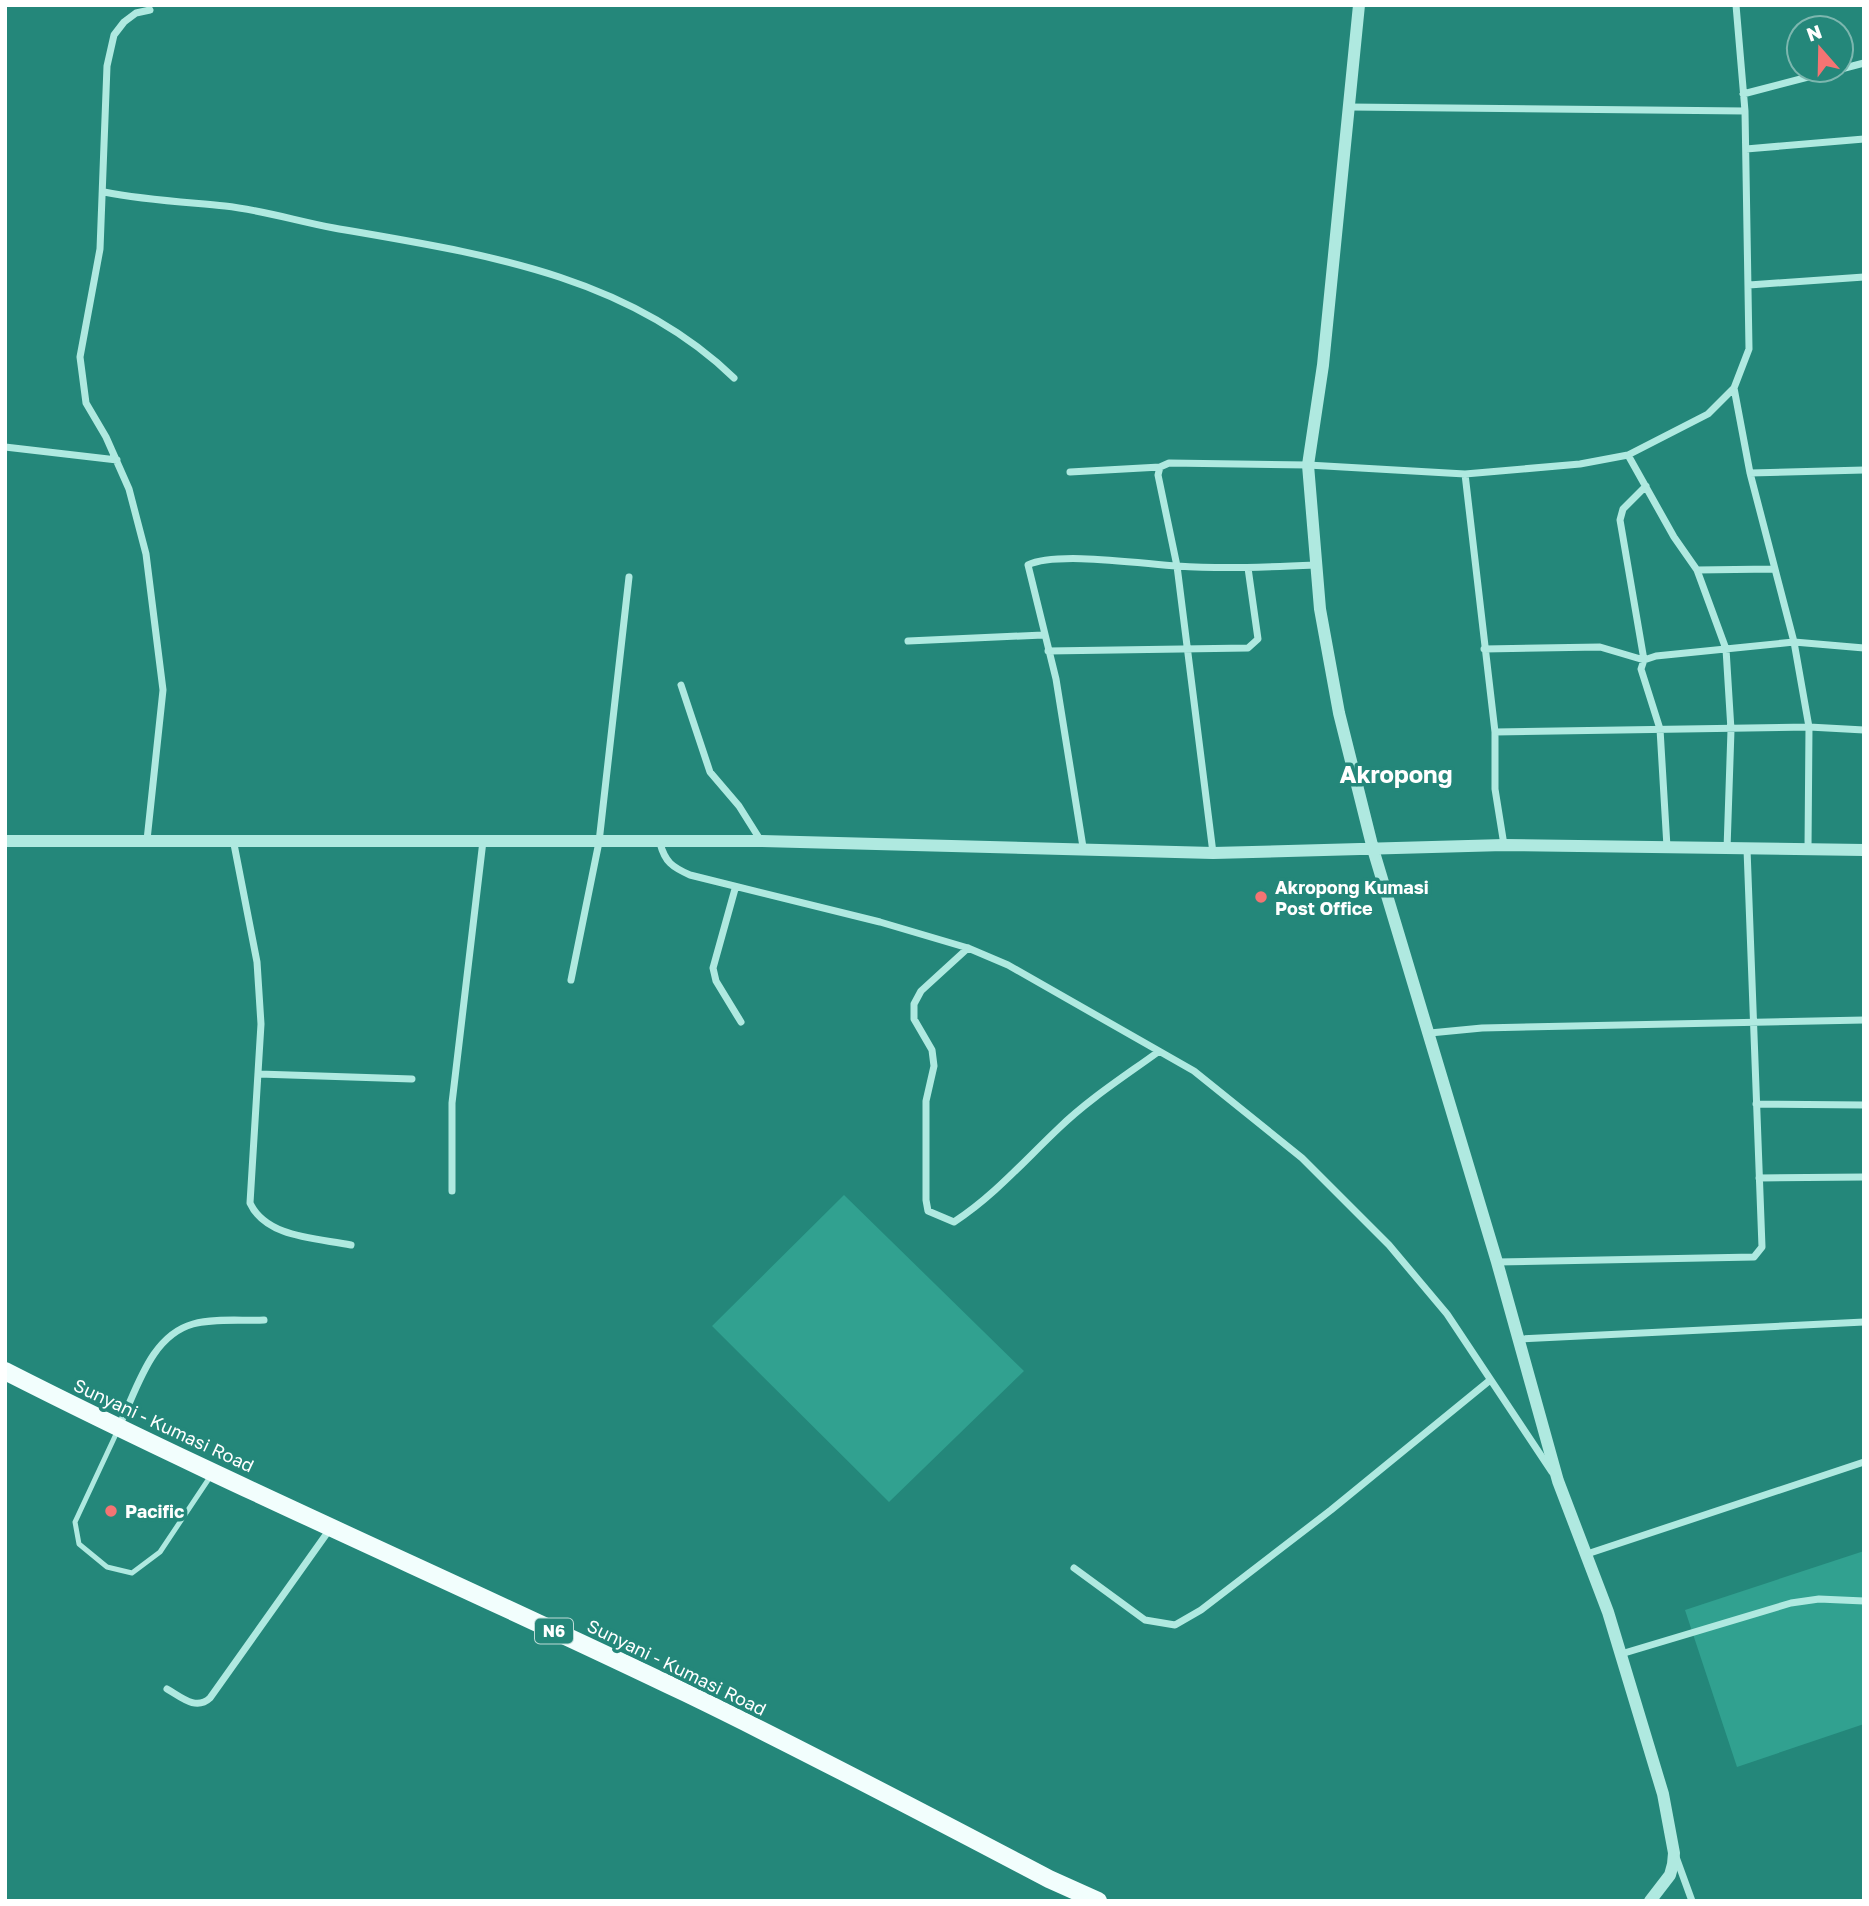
<svg xmlns="http://www.w3.org/2000/svg" width="1869" height="1906" viewBox="0 0 1869 1906" font-family="'Golos Text',sans-serif">
<rect width="100%" height="100%" fill="#24877a"/>
<path fill="#31a190" d="M 844,1195 L 1024,1371 L 889,1502 L 712,1326 Z
M 1864,1551 L 1864,1724 L 1737,1767 L 1685,1610 Z"/>
<g fill="none" stroke-linecap="round" stroke-linejoin="round">
<path stroke="#afe9e0" stroke-width="5" d="M 117,1432 L 75,1522 L 79,1544 L 107,1567 L 132,1573 L 160,1552 L 212,1474"/>
<path stroke="#afe9e0" stroke-width="7" d="M 1841,69 L 1864,63
M 1743,94 L 1835,70
M 1349,107 L 1745,111
M 1746,149 L 1864,139
M 104,192 C 144,200 184,202 225,206 C 262,210 297,221 334,228 C 476,253 626,273 734,378
M 1749,285 L 1864,277
M 1734,388 L 1750,473 L 1794,642 L 1809,727 L 1808,849
M 5,447 L 117,460
M 1628,455 L 1674,537 L 1697,570 L 1726,649 L 1731,730 L 1727,849
M 1160,467 L 1158,475 L 1177,566 L 1213,853
M 1070,472 L 1160,467 L 1169,463 L 1308,465 L 1465,474 L 1580,464 L 1628,455 L 1708,414 L 1734,388 L 1749,349 L 1745,111 L 1736,5
M 1750,473 L 1864,470
M 1465,474 L 1495,732 L 1495,789 L 1504,845
M 1697,570 L 1773,569
M 908,641 L 1043,635
M 1484,649 L 1600,647 L 1644,660 L 1620,520 L 1623,509 L 1646,486
M 1048,651 L 1248,648 L 1258,639 L 1248,568
M 681,685 L 710,772 L 739,806 L 761,841
M 1495,732 L 1809,727 L 1864,730
M 233,839 L 257,962 L 261,1024 L 250,1203 C 266,1238 317,1238 351,1245
M 147,840 L 163,690 L 146,554 L 129,489 L 106,437 L 86,403 L 80,357 L 100,249 L 107,66 L 114,35 L 124,22 L 136,13 L 150,10
M 660,843 C 665,862 672,867 690,875 L 880,922 L 968,948 L 1008,965 L 1194,1071 L 1302,1158 L 1389,1245 L 1447,1314 L 1552,1472
M 1083,847 L 1056,679 L 1028,565 C 1056,551 1143,564 1177,566 C 1224,569 1270,567 1317,565
M 1667,847 L 1660,729 L 1641,669 L 1644,660 L 1656,656 L 1794,642 L 1864,648
M 735,889 L 713,968 L 716,981 L 741,1022
M 968,948 L 921,991 L 914,1004 L 914,1019 L 932,1050 L 934,1066 L 926,1101 L 926,1200 L 928,1211 L 954,1222 C 994,1196 1025,1160 1059,1128 C 1089,1099 1125,1076 1158,1052
M 571,980 L 599,842 L 629,577
M 1430,1033 L 1482,1028 L 1864,1020
M 259,1074 L 412,1079
M 1756,1104 L 1864,1105
M 1759,1178 L 1864,1177
M 452,1191 L 452,1103 L 483,841
M 1497,1262 L 1754,1257 L 1762,1247 L 1747,849
M 1519,1339 L 1864,1322
M 119,1426 C 137,1390 150,1336 193,1324 C 214,1318 242,1321 264,1320
M 1587,1554 L 1864,1462
M 1074,1568 L 1145,1620 L 1175,1625 L 1201,1610 L 1331,1510 L 1489,1381
M 1621,1654 L 1791,1603 L 1819,1599 L 1864,1601
M 167,1689 C 181,1697 196,1711 210,1698 L 330,1529
M 1676,1857 L 1692,1901"/>
<path stroke="#afe9e0" stroke-width="12" d="M 1359,5 L 1323,365 L 1308,465 L 1320,609 L 1339,713 L 1373,849 L 1497,1262 L 1558,1481 L 1608,1612 L 1663,1794 L 1674,1853 L 1673,1864 L 1670,1875 L 1650,1901
M 5,841 L 761,841 L 1213,853 L 1504,845 L 1864,850"/>
<path stroke="#f2fefd" stroke-width="18" d="M 5,1371 C 229,1485 460,1584 686,1693 C 808,1752 929,1816 1049,1879 L 1098,1901"/>
</g>
<g fill="#f47473" stroke="#24877a" stroke-width="2.5">
<circle cx="1261" cy="897" r="7"/>
<circle cx="111" cy="1511" r="7"/>
</g>
<g text-anchor="middle" dominant-baseline="central" stroke-width="7" stroke-linejoin="round" paint-order="stroke">
<rect fill="#24877a" stroke="#bddbd7" stroke-width="2" x="535" y="1618.5" width="38" height="25" rx="5"/>
<g font-size="16" font-weight="bold" fill="#fff">
<text x="554" y="1631">N6</text>
</g>
<g font-size="18" font-weight="bold" fill="#fff" stroke="#24877a" text-anchor="start">
<text x="1275" y="887">Akropong Kumasi<tspan x="1275" dy="21">Post Office</tspan></text>
<text x="125" y="1511">Pacific</text>
</g>
<g font-size="18" fill="#fff" stroke="#24877a">
<text transform="translate(164 1425) rotate(25)">Sunyani - Kumasi Road</text>
<text transform="translate(677 1667) rotate(26)">Sunyani - Kumasi Road</text>
</g>
<g font-size="24" font-weight="bold" fill="#fff" stroke="#24877a">
<text x="1396" y="773">Akropong</text>
</g>
</g>
<rect width="1869" height="1906" fill="none" stroke="#ffffff" stroke-width="14"/>
<g transform="translate(1820 49) rotate(340)"><circle r="33" fill="#24877a" stroke="#7cb7af" stroke-width="2"/>
<path d="M0-5L12 26L0 18L-12 26Z" fill="#f47473"/>
<text y="-10" font-size="19" font-weight="bold" text-anchor="middle" fill="#ffffff">N</text>
</g>
</svg>
